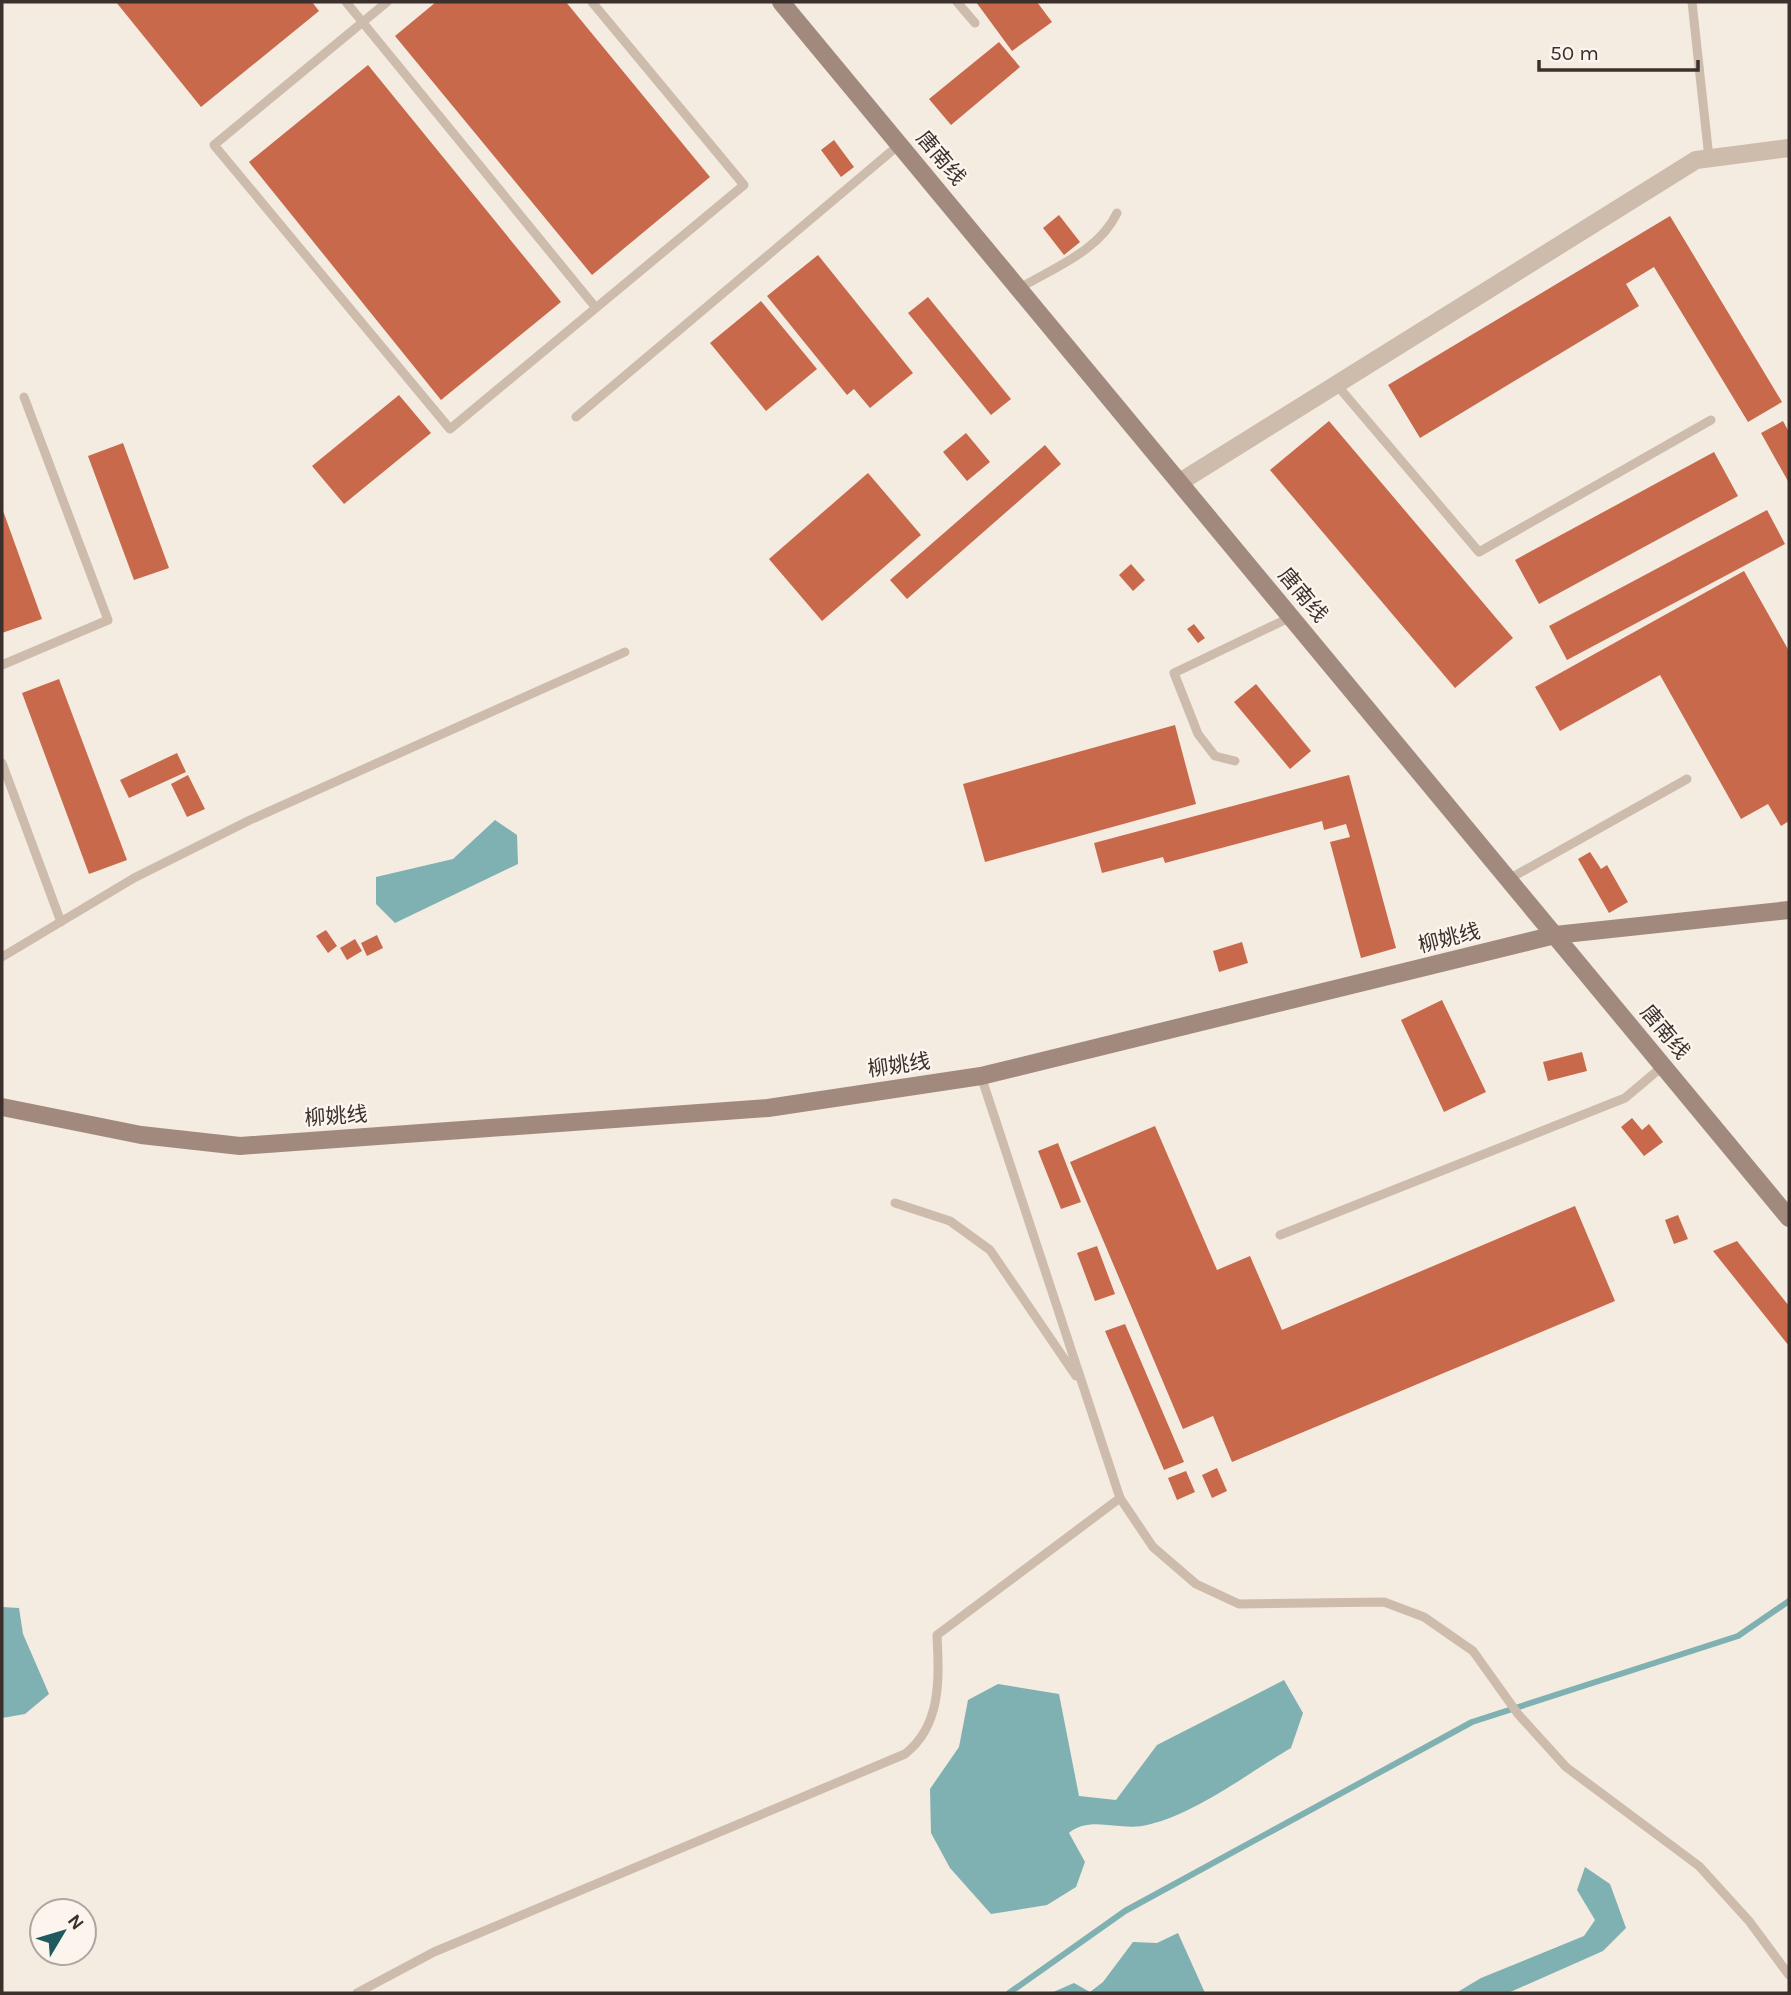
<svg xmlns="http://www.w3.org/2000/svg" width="1791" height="1995" viewBox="0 0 1791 1995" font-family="Karla,'Noto Sans SC',sans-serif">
<rect width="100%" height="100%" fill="#f4ebe1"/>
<path fill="#7fb0b2" d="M 495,820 L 517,835 L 518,864 L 395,923 L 376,904 L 376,877 L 453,859 Z
M 2,1607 L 19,1608 L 23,1634 L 49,1694 L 25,1714 L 2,1718 Z
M 1284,1680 L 1303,1713 L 1291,1748 C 1248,1773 1192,1817 1142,1826 C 1117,1830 1089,1816 1069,1833 L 1085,1862 L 1076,1887 L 1047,1905 L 991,1914 L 950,1868 L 931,1833 L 930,1789 L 959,1747 L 968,1700 L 998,1684 L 1059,1694 L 1079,1796 L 1116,1800 L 1157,1745 Z
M 1585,1867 L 1610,1884 L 1626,1928 L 1603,1951 L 1508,1993 L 1456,1993 L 1481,1978 L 1584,1936 L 1595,1920 L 1577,1890 Z
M 1178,1933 L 1205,1993 L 1051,1993 L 1074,1983 L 1090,1992 L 1103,1982 L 1133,1942 L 1157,1943 Z"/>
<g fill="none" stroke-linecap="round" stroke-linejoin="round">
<path stroke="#7fb0b2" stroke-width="6" d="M 1009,1993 L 1125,1911 L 1472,1722 L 1738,1636 L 1789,1601"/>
</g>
<path fill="#c8694b" d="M 116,2 L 312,2 L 319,11 L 201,107 Z
M 436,2 L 566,2 L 710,177 L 592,275 L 395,36 Z
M 976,2 L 1037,2 L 1052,22 L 1012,51 Z
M 999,42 L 1020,67 L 951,125 L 929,99 Z
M 368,65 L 561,302 L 441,400 L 249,162 Z
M 834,140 L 854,167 L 841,177 L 821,150 Z
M 1059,215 L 1080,242 L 1064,255 L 1043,228 Z
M 1670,216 L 1782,402 L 1748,422 L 1654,267 L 1626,284 L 1639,306 L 1420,438 L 1388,385 Z
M 818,255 L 913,373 L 870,408 L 854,389 L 847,395 L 767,296 Z
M 928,297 L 1011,399 L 991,415 L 908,313 Z
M 761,301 L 817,369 L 766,411 L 710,343 Z
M 399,395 L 431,433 L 344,504 L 312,466 Z
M 1329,421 L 1513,638 L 1455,688 L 1270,470 Z
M 1783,421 L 1789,432 L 1789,483 L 1761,433 Z
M 966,433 L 990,462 L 967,481 L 943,452 Z
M 123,443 L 169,568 L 134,580 L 88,456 Z
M 1045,445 L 1061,464 L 907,599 L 890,580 Z
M 1714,452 L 1738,496 L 1539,604 L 1515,560 Z
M 868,473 L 921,535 L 822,621 L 769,559 Z
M 2,508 L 42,619 L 2,633 Z
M 1767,510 L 1785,544 L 1567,660 L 1549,626 Z
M 1131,564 L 1145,580 L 1133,591 L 1119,575 Z
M 1744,571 L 1789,651 L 1789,821 L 1781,826 L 1768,804 L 1741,819 L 1660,675 L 1560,731 L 1535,687 Z
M 1194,624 L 1205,638 L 1198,643 L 1187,629 Z
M 59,679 L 127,860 L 89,874 L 22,693 Z
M 1256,684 L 1311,751 L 1290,769 L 1234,702 Z
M 1175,725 L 1196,804 L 985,862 L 963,784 Z
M 177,753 L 186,772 L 129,798 L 120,780 Z
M 188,775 L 205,809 L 187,817 L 171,784 Z
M 1349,775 L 1396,948 L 1361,958 L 1330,842 L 1350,837 L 1346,824 L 1324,830 L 1322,821 L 1165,863 L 1163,857 L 1102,873 L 1094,843 Z
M 1590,852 L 1601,869 L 1607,865 L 1628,902 L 1609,913 L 1578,859 Z
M 326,930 L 337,946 L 328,953 L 316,936 Z
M 377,935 L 383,948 L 367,956 L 361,943 Z
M 355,939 L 362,951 L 347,960 L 340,948 Z
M 1242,942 L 1248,963 L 1219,972 L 1213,951 Z
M 1442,1000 L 1486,1092 L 1444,1112 L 1401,1020 Z
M 1582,1052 L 1587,1071 L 1548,1081 L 1543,1062 Z
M 1632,1118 L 1642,1130 L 1649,1124 L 1663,1142 L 1644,1156 L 1621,1127 Z
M 1155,1126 L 1217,1270 L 1250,1256 L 1282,1330 L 1575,1206 L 1615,1301 L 1232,1462 L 1213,1416 L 1183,1429 L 1070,1162 Z
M 1058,1143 L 1081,1202 L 1061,1209 L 1038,1151 Z
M 1678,1215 L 1688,1239 L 1674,1244 L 1665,1220 Z
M 1737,1241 L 1789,1306 L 1789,1346 L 1713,1251 Z
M 1097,1246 L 1115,1294 L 1095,1301 L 1077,1253 Z
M 1125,1324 L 1184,1462 L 1164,1470 L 1105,1331 Z
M 1217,1468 L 1227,1491 L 1212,1498 L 1202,1475 Z
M 1186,1471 L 1195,1492 L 1177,1500 L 1168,1478 Z"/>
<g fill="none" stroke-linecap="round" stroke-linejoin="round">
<path stroke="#cdbbac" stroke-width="9" d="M 346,2 L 596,308
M 387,2 L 214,145 L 450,429 L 744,185 L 592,2
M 957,2 L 975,23
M 1692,2 L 1709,158
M 1020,288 C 1055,267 1099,251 1117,213
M 1336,384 L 1479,552 L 1711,420
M 576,417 L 900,144
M 2,665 L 108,620 L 24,397
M 1235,761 L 1215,756 L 1198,734 L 1174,673 L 1291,617
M 2,763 L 61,922
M 1509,879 L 1687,779
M 2,957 L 134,878 L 250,820 L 625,652
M 981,1076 L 1120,1498 L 1153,1547 L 1196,1584 L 1239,1604 L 1384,1602 L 1424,1617 L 1473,1651 L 1518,1714 L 1566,1767 L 1699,1866 L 1749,1921 L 1789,1975
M 895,1203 L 950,1221 L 990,1250 L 1076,1376
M 1280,1235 L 1625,1098 L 1663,1066
M 357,1993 L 434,1952 L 905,1754 C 942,1725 939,1678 937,1635 L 1120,1498"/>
<path stroke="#cdbbac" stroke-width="18" d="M 1180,482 L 1696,160 L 1789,148"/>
<path stroke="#a18a7d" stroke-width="18" d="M 781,2 L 1789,1218
M 2,1107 L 141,1135 L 240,1146 L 768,1108 L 981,1076 L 1555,935 L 1789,910"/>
</g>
<g text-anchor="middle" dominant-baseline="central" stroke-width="5" stroke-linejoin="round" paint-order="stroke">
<g font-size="21" fill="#3b302b" stroke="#fbf5ee">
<text transform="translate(941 158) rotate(50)">唐南线</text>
<text transform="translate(1303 595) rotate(50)">唐南线</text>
<text transform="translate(1449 938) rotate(-14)">柳姚线</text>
<text transform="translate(1665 1032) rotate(50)">唐南线</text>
<text transform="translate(899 1065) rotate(-8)">柳姚线</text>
<text transform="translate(336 1116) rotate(-4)">柳姚线</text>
</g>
</g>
<rect width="1791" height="1995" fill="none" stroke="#3b302b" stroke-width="7"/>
<g transform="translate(63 1932) rotate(52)"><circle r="33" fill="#fbf5ee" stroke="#aea6a0" stroke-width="2"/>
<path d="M0-5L12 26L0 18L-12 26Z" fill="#1f5a5e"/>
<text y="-10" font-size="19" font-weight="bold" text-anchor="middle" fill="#3b302b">N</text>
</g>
<path d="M1539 60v10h159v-10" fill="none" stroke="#3b302b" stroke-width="3.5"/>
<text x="1550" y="60" font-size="21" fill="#3b302b" stroke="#fbf5ee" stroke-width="5" paint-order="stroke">50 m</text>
</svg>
